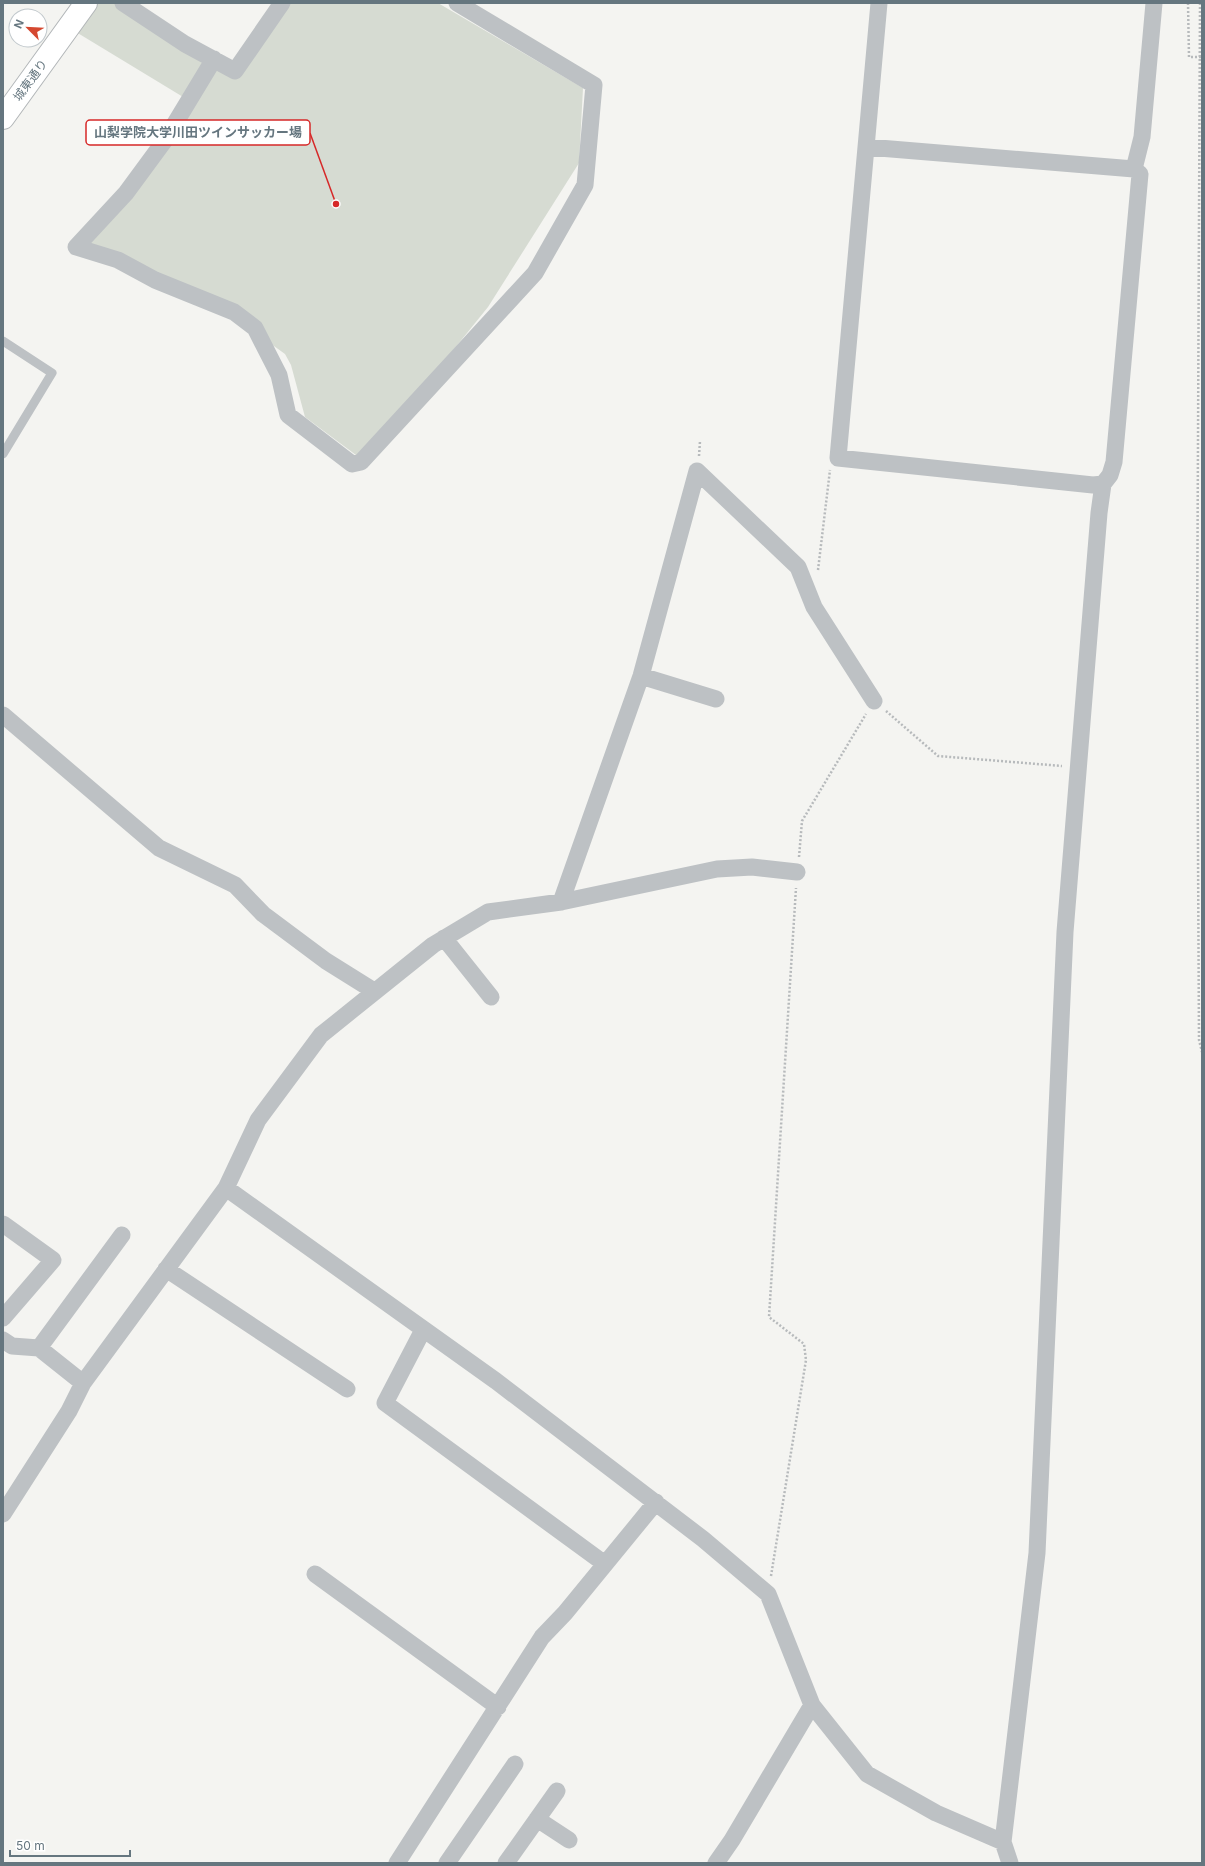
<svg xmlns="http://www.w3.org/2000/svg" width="1205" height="1866" viewBox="0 0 1205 1866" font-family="Inter,'Noto Sans JP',sans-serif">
<rect width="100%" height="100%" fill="#f4f4f1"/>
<path fill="#d6dbd2" d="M 97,3 L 117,3 L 236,78 L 289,3 L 438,3 L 583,88 L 579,163 L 488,307 L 446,359 L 360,458 L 305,417 L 291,365 L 285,354 L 267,341 L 259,322 L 89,245 L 193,103 L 76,32 Z"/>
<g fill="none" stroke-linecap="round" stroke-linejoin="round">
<defs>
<path id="highway" d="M 3,118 L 86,3"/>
</defs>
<use href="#highway" stroke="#b2b6b8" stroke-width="24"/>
<path stroke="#b7babc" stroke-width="2.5" stroke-dasharray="2 2" stroke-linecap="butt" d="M 1188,3 L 1189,57 L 1199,57
M 1200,3 L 1197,660 L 1199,1040 L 1202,1052
M 699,456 L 700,441
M 818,570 L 830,470
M 886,711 L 938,756 L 1062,766
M 799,857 L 802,821 L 866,714
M 771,1576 L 806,1360 L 804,1344 L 769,1317 L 796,888"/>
<path stroke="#bdc1c4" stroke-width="9" d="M 3,341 L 52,373 L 3,454"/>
<path stroke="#bdc1c4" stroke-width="17" d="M 123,3 L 185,44 L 235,71 L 282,3
M 214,59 L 165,140 L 126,193 L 76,247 L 118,260 L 155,280 L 234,312 L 255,328 L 279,375 L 288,415 L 352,464 L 361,462 L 535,273 L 585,185 L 594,85 L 457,3
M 867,147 L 1134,169 L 1140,174 L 1114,462 L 1110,475 L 1103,484 L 1093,485 L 838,458 L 879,3
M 1134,169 L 1142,137 L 1154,3
M 641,676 L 716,699
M 3,715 L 159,848 L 235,885 L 263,914 L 326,961 L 374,991
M 561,902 L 641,676 L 697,471 L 798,567 L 814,607 L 874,701
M 444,938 L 491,997
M 226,1188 L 496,1381 L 703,1539 L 768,1594 L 812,1705 L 867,1774 L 936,1813 L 1003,1842
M 3,1224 L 53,1260 L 3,1318
M 166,1269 L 347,1389
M 423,1330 L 385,1403 L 605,1564
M 3,1340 L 12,1346 L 39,1348 L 83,1383
M 39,1348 L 122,1235
M 3,1514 L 69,1411 L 83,1383 L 226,1188 L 258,1120 L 321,1035 L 433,945 L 488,912 L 561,902 L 717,869 L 752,867 L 797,872
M 315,1574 L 498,1707
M 537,1819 L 569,1840
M 397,1863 L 542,1637 L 565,1613 L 656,1502
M 447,1863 L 515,1764
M 506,1863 L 557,1791
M 716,1863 L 732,1840 L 812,1705
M 1010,1863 L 1003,1842 L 1037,1553 L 1065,932 L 1099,513 L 1103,484"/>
<use href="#highway" stroke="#fff" stroke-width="22"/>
<path stroke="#b7babc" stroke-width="2.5" stroke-dasharray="2 2" stroke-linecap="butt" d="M 1199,57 L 1202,57"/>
</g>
<g text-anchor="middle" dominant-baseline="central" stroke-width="4" stroke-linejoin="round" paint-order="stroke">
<g font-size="12" fill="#65767f" stroke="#fff">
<text transform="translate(30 80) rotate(-54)">城東通り</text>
</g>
</g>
<path fill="none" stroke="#d62828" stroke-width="1.5" d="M336 204L310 133"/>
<circle fill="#d62828" stroke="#fff" stroke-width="1.5" cx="336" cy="204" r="4"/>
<rect fill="#fff" stroke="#d62828" stroke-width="1.5" x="86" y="120" width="224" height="25" rx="4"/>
<g font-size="13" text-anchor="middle" font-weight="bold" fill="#65767f">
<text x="198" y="137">山梨学院大学川田ツインサッカー場</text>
</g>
<rect width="1205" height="1866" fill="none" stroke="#65767f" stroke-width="8"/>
<g transform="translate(28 28) rotate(294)"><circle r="19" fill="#ffffff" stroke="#c1c8cc"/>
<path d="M0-3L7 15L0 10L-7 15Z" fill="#d54830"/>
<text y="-6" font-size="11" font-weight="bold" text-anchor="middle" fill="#65767f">N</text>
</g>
<path d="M10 1850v6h120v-6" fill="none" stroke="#65767f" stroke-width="2"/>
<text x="16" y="1850" font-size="12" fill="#65767f" stroke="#ffffff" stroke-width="3" paint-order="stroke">50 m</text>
</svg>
